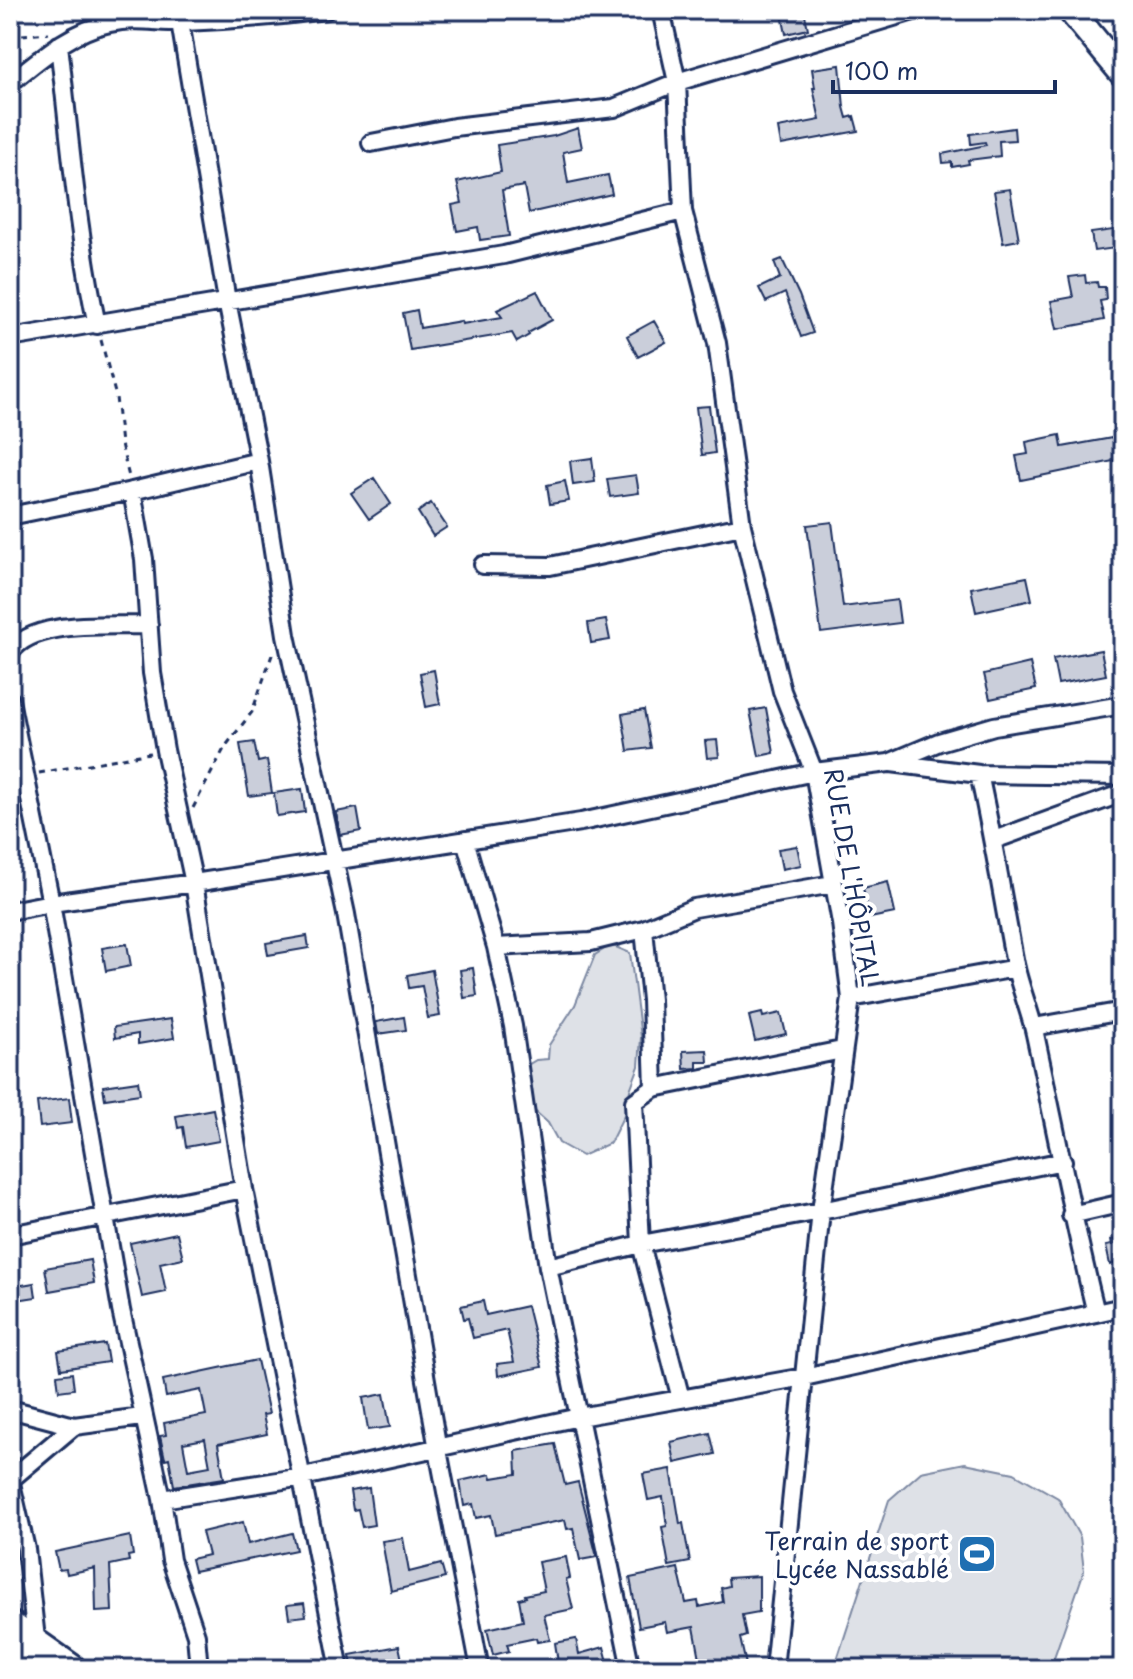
<svg xmlns="http://www.w3.org/2000/svg" width="1133" height="1679" viewBox="0 0 1133 1679" font-family="'Playpen Sans',sans-serif">
<rect width="100%" height="100%" fill="#fff"/>
<filter id="ink" filterUnits="userSpaceOnUse"><feTurbulence type="fractalNoise" baseFrequency=".0125" numOctaves="2"/><feDisplacementMap in="SourceGraphic" scale="16" xChannelSelector="R" yChannelSelector="G"/><feConvolveMatrix kernelMatrix="1 2 1 2 8 2 1 2 1" color-interpolation-filters="sRGB"/></filter>
<g filter="url(#ink)">
<path fill="#dee1e7" stroke="#7c88a2" stroke-width="2" d="M 611,945 L 630,953 L 641,1037 L 639,1066 L 630,1090 L 627,1109 L 610,1143 L 582,1156 L 559,1143 L 548,1123 L 527,1104 L 526,1066 L 536,1060 L 548,1059 L 549,1045 L 575,1005 L 595,955 Z
M 965,1463 L 1014,1473 L 1058,1498 L 1080,1537 L 1084,1571 L 1050,1669 L 834,1669 L 889,1500 L 921,1472 Z"/>
<path fill="#caceda" stroke="#1b2f5e" stroke-width="2" fill-rule="evenodd" d="M 781,10 L 804,10 L 808,29 L 786,34 Z
M 840,65 L 844,107 L 847,118 L 854,116 L 858,131 L 781,145 L 778,128 L 820,120 L 813,88 L 815,88 L 812,69 Z
M 578,128 L 582,148 L 563,152 L 568,183 L 608,175 L 612,194 L 529,213 L 524,186 L 502,190 L 509,236 L 480,240 L 478,227 L 457,231 L 452,205 L 462,203 L 457,182 L 501,172 L 497,145 L 554,136 Z
M 1014,128 L 1015,140 L 999,141 L 1000,156 L 968,160 L 969,164 L 952,167 L 952,162 L 943,163 L 942,154 L 986,145 L 985,142 L 971,144 L 970,134 Z
M 1010,189 L 1019,240 L 1003,243 L 994,191 Z
M 1120,229 L 1123,247 L 1094,251 L 1091,233 Z
M 782,259 L 799,295 L 813,333 L 801,337 L 785,293 L 766,302 L 759,288 L 780,278 L 774,262 Z
M 1085,275 L 1086,283 L 1097,282 L 1098,287 L 1105,287 L 1106,300 L 1100,301 L 1104,320 L 1057,329 L 1051,301 L 1073,297 L 1069,277 Z
M 537,291 L 552,320 L 528,333 L 529,335 L 517,342 L 512,333 L 410,350 L 403,313 L 417,310 L 420,328 L 461,321 L 462,324 L 502,317 L 497,310 Z
M 654,321 L 666,342 L 638,357 L 627,336 Z
M 709,406 L 715,453 L 702,455 L 696,407 Z
M 1060,435 L 1062,447 L 1123,436 L 1123,459 L 1021,480 L 1016,456 L 1028,454 L 1026,442 Z
M 592,458 L 595,482 L 573,485 L 570,461 Z
M 636,475 L 639,493 L 610,497 L 607,479 Z
M 374,478 L 391,504 L 369,519 L 351,493 Z
M 565,481 L 569,501 L 550,504 L 547,485 Z
M 431,503 L 447,527 L 433,536 L 418,512 Z
M 832,522 L 843,607 L 897,600 L 900,623 L 821,633 L 807,525 Z
M 1027,577 L 1032,600 L 976,612 L 971,588 Z
M 606,620 L 610,640 L 591,643 L 588,623 Z
M 1101,650 L 1106,675 L 1058,684 L 1053,659 Z
M 1030,663 L 1036,689 L 990,699 L 984,674 Z
M 434,670 L 440,704 L 426,707 L 420,673 Z
M 766,708 L 774,753 L 759,756 L 750,711 Z
M 644,710 L 651,748 L 628,751 L 622,714 Z
M 717,740 L 719,757 L 707,758 L 705,741 Z
M 254,742 L 258,762 L 267,760 L 272,793 L 249,796 L 240,744 Z
M 302,789 L 305,812 L 277,816 L 274,793 Z
M 357,808 L 361,831 L 340,835 L 336,812 Z
M 797,846 L 801,865 L 782,869 L 778,849 Z
M 888,882 L 895,913 L 870,918 L 863,888 Z
M 307,936 L 309,948 L 268,955 L 266,943 Z
M 127,944 L 131,966 L 106,971 L 102,948 Z
M 473,968 L 477,996 L 464,998 L 460,970 Z
M 432,970 L 440,1016 L 428,1018 L 422,986 L 409,988 L 407,975 Z
M 762,1013 L 763,1017 L 781,1013 L 786,1034 L 755,1041 L 749,1016 Z
M 404,1017 L 406,1030 L 378,1034 L 376,1022 Z
M 171,1019 L 174,1038 L 138,1044 L 138,1034 L 115,1038 L 114,1027 Z
M 707,1050 L 708,1062 L 697,1062 L 697,1068 L 684,1069 L 683,1051 Z
M 138,1081 L 140,1094 L 105,1099 L 103,1086 Z
M 69,1098 L 72,1123 L 40,1127 L 37,1102 Z
M 213,1109 L 219,1141 L 186,1147 L 183,1127 L 178,1128 L 176,1116 Z
M 177,1233 L 183,1258 L 160,1263 L 166,1292 L 142,1297 L 130,1243 Z
M 1123,1238 L 1123,1273 L 1117,1274 L 1115,1263 L 1110,1265 L 1106,1246 L 1112,1245 L 1111,1240 Z
M 90,1260 L 94,1283 L 49,1291 L 45,1268 Z
M 34,1283 L 36,1297 L 10,1301 L 10,1287 Z
M 483,1301 L 486,1315 L 527,1306 L 542,1367 L 498,1376 L 497,1364 L 514,1362 L 507,1330 L 473,1338 L 468,1318 L 464,1319 L 461,1306 Z
M 105,1344 L 108,1362 L 61,1369 L 58,1351 Z
M 257,1360 L 269,1414 L 263,1415 L 267,1434 L 218,1444 L 224,1478 L 174,1486 L 169,1458 L 165,1459 L 160,1436 L 166,1435 L 164,1423 L 206,1415 L 201,1390 L 166,1397 L 163,1380 ZM 205,1439 L 210,1466 L 188,1470 L 183,1443 Z
M 72,1373 L 74,1389 L 59,1391 L 57,1375 Z
M 384,1394 L 390,1427 L 368,1430 L 363,1398 Z
M 710,1433 L 715,1454 L 675,1463 L 671,1442 Z
M 555,1444 L 565,1485 L 578,1482 L 597,1557 L 580,1560 L 573,1528 L 567,1529 L 565,1520 L 495,1534 L 491,1515 L 476,1518 L 473,1504 L 464,1506 L 460,1481 L 491,1474 L 492,1478 L 517,1474 L 516,1451 Z
M 671,1469 L 680,1524 L 683,1523 L 690,1562 L 669,1566 L 662,1527 L 667,1526 L 663,1497 L 648,1500 L 643,1474 Z
M 369,1488 L 374,1525 L 362,1527 L 358,1509 L 353,1510 L 350,1491 Z
M 243,1522 L 248,1544 L 292,1533 L 296,1550 L 194,1571 L 191,1559 L 208,1555 L 202,1532 Z
M 130,1536 L 133,1555 L 128,1556 L 129,1561 L 110,1565 L 112,1611 L 96,1612 L 95,1568 L 67,1574 L 66,1569 L 59,1570 L 55,1552 Z
M 403,1538 L 409,1572 L 441,1564 L 445,1578 L 391,1591 L 382,1541 Z
M 566,1557 L 570,1578 L 566,1579 L 573,1609 L 544,1615 L 550,1640 L 537,1642 L 536,1638 L 507,1644 L 509,1651 L 493,1655 L 487,1629 L 523,1621 L 519,1599 L 526,1597 L 525,1595 L 544,1591 L 538,1562 Z
M 678,1568 L 686,1603 L 698,1601 L 699,1607 L 723,1602 L 721,1588 L 729,1586 L 728,1578 L 759,1576 L 759,1612 L 742,1615 L 746,1636 L 740,1638 L 747,1669 L 702,1669 L 694,1627 L 667,1632 L 665,1622 L 639,1627 L 630,1578 Z
M 304,1603 L 306,1616 L 289,1618 L 287,1605 Z
M 576,1639 L 579,1654 L 604,1647 L 610,1669 L 559,1669 L 555,1643 Z
M 399,1646 L 404,1669 L 353,1669 L 350,1655 Z"/>
<g fill="none" stroke-linecap="round" stroke-linejoin="round">
<defs>
<path id="minor" d="M 175,10 L 180,22 L 227,301 L 259,461 L 286,635 L 346,914 L 438,1450 L 480,1669
M 661,10 L 677,82 L 683,211 L 717,343 L 742,526 L 782,691 L 814,772 L 841,923 L 851,998 L 821,1211 L 774,1669
M 59,45 C 70,139 77,232 97,325
M 10,83 C 40,59 71,31 110,23 C 135,17 159,23 184,22 C 231,20 279,16 326,10
M 371,143 L 454,127 L 614,108 L 677,82 L 917,10
M 10,338 L 504,255 L 683,211
M 132,491 L 144,559 L 152,673 L 165,750 L 194,883 L 244,1189 L 340,1669
M 10,516 L 132,491 L 259,461
M 483,565 L 550,566 L 742,526
M 10,653 C 32,618 111,627 149,625
M 10,700 L 51,903 L 121,1310 L 162,1499 L 171,1560 L 196,1635 L 199,1669
M 891,763 L 979,774 L 1123,776
M 979,774 C 993,837 1003,901 1015,964 C 1020,988 1030,1011 1035,1034 C 1055,1127 1073,1221 1096,1313
M 465,840 L 496,947 L 513,1026 L 548,1267 L 631,1669
M 994,840 L 1123,793
M 10,911 L 51,903 L 194,883 L 581,822 L 814,772 L 889,763 L 939,742 L 994,726 L 1123,705
M 644,929 L 651,1000 L 654,1088 L 634,1102 L 641,1244 L 681,1399
M 496,947 L 591,942 L 644,929 L 694,908 L 833,884
M 851,998 L 1016,968
M 1034,1027 L 1123,1011
M 654,1088 L 842,1050
M 1071,1215 L 1123,1203
M 10,1235 L 244,1189
M 548,1267 L 641,1244 L 821,1211 L 1063,1161
M 10,1409 L 74,1426 L 142,1417
M 10,1479 L 26,1549 L 37,1648
M 10,1480 L 74,1426
M 162,1499 L 303,1477 L 579,1417 L 804,1377 L 1123,1307"/>
<path id="secondary" d="M 1070,10 L 1123,74"/>
<path id="trunk" d="M 10,1626 L 71,1669
M 10,1656 L 29,1669"/>
</defs>
<use href="#minor" stroke="#1b2f5e" stroke-width="22"/>
<use href="#secondary" stroke="#1b2f5e" stroke-width="30"/>
<use href="#trunk" stroke="#1b2f5e" stroke-width="34"/>
<path stroke="#1b2f5e" stroke-width="3" stroke-dasharray="6 6" stroke-linecap="butt" d="M 10,36 L 49,33
M 101,340 L 116,397 L 121,444 L 129,477
M 39,773 L 150,753
M 193,808 L 225,747 L 252,712 L 273,652"/>
<use href="#minor" stroke="#fff" stroke-width="16"/>
<use href="#secondary" stroke="#fff" stroke-width="24"/>
<use href="#trunk" stroke="#fff" stroke-width="28"/>
</g>
</g>
<defs>
<symbol id="stadium-square" viewBox="-11 -11 22 22"><rect x="-9" y="-9" width="18" height="18" rx="4" fill="#1f6fb2" stroke="#fff"/><path d="M0-5a6.5 5 0 1 0 0 10a6.5 5 0 1 0 0-10ZM-3.5-1.8h7v3.6h-7Z" fill="#fff"/></symbol>
</defs>
<g fill-rule="evenodd">
<use href="#stadium-square" x="955" y="1532" width="44" height="44"/>
</g>
<g text-anchor="middle" dominant-baseline="central" stroke-width="8" stroke-linejoin="round" paint-order="stroke">
<g font-size="24" fill="#1b2f5e" stroke="#fff">
<text transform="translate(853 877) rotate(80)">RUE DE L'HÔPITAL</text>
</g>
<g font-size="24" fill="#1b2f5e" stroke="#fff" text-anchor="end">
<text x="949" y="1540">Terrain de sport<tspan x="949" dy="28">Lycée Nassablé</tspan></text>
</g>
</g>
<rect width="1133" height="1679" fill="none" stroke="#fff" stroke-width="40"/>
<rect x="20" y="20" width="1093" height="1639" fill="none" stroke="#1b2f5e" stroke-width="3" filter="url(#ink)"/>
<path d="M833 80v12h222v-12" fill="none" stroke="#1b2f5e" stroke-width="4"/>
<text x="845" y="80" font-size="24" fill="#1b2f5e" stroke="#ffffff" stroke-width="6" paint-order="stroke">100 m</text>
</svg>
